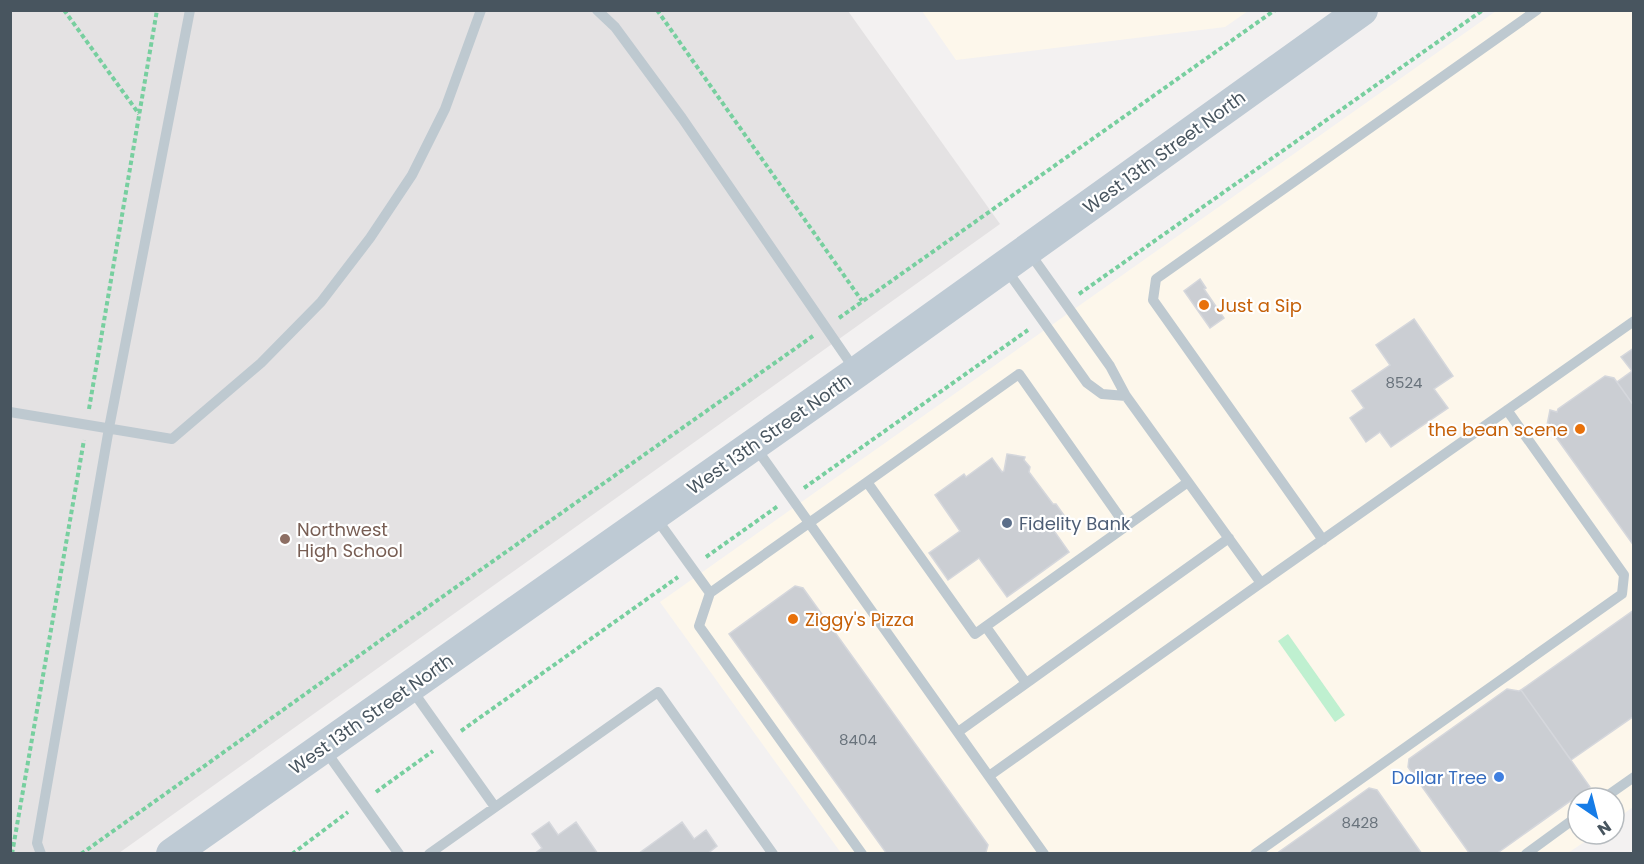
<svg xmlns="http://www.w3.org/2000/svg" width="1644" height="864" viewBox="0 0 1644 864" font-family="Poppins,sans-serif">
<rect width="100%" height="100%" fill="#f3f1f1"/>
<path fill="#fdf7eb" d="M 922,11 L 1248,11 L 1225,27 L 956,60 Z
M 1496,11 L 1633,11 L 1633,807 L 1614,821 L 1614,798 L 1578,798 L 1578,834 L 1596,834 L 1568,853 L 841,853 L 660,602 Z"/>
<path fill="#e4e2e3" d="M 10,11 L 848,11 L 1000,224 L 119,853 L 11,853 Z"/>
<path fill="#bff0d0" d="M 1288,634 L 1345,715 L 1335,722 L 1278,641 Z"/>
<path fill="#cbced3" stroke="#d5d7dc" stroke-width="1.5" d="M 1200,279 L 1206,288 L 1204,289 L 1224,318 L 1210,328 L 1184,291 Z
M 1414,319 L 1453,376 L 1434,389 L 1448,408 L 1391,447 L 1380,432 L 1366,442 L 1350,418 L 1364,408 L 1352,391 L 1390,365 L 1376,345 Z
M 1634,348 L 1634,406 L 1617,382 L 1632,371 L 1621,357 Z
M 1605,376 L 1614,378 L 1634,406 L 1634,546 L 1553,433 L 1553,431 L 1546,430 L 1550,410 L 1557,412 L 1558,409 Z
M 1007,454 L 1025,457 L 1024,460 L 1030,467 L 1029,472 L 1053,504 L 1056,504 L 1066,518 L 1052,528 L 1069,552 L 1007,597 L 979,558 L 948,580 L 929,553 L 960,531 L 935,495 L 964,474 L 966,477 L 992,458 L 1002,472 L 1004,471 Z
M 795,586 L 803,588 L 988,845 L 986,852 L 984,854 L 887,854 L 729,634 Z
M 1634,610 L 1634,716 L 1571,760 L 1521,690 Z
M 1507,689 L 1519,691 L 1521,690 L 1590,787 L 1496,854 L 1470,854 L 1408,767 L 1409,759 Z
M 1369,788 L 1377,790 L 1422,854 L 1276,854 Z
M 549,822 L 558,835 L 576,822 L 598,854 L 534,854 L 542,848 L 532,834 Z
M 682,822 L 694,839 L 706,830 L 717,846 L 707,854 L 638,854 Z"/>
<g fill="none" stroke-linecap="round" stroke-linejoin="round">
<path stroke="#77cf9f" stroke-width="4" stroke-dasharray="4.5 3" stroke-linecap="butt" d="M 64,10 L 139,114
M 657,10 L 862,301
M 1079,294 L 1483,10
M 839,318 L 1275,10
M 89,409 L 157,10
M 804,488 L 1028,330
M 706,557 L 778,506
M 461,731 L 678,577
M 376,792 L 433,751
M 12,854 L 84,440
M 81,854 L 388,635 L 813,336
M 292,854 L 348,812"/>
<path stroke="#bec9d0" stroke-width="10" d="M 597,10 L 615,27 L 682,118 L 855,370
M 1029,252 L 1110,366 L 1126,396 L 1261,583 L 1634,321
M 1006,269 L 1087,383 L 1102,394 L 1126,396
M 10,412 L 172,439 L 261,363 L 321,302 L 370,238 L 412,175 L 445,109 L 481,10
M 756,448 L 1044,854
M 867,482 L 1019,374 L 1126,526
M 656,518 L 710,593 L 699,626 L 862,854
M 1323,540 L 1153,300 L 1156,279 L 1537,10
M 710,593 L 867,482 L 975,634 L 1188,482
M 986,627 L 1026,683
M 412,690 L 495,807
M 958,732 L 1229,538
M 325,750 L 399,854
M 989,776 L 1261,583
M 1604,798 L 1634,777
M 41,854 L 37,843 L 109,428 L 190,10
M 429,854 L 658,692 L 773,854
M 1255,854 L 1622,594 L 1624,575 L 1507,410
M 1526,854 L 1578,816"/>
<path stroke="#becad4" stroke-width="32" d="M 172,854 L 857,372 L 1362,10"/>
</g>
<g fill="#e8710a" stroke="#fff" stroke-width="2">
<circle cx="1204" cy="305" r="6"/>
<circle cx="1580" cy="429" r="6"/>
<circle cx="793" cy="619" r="6"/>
</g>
<circle fill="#5c6f8a" stroke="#fff" stroke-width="2" cx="1007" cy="523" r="6"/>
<circle fill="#8d6e63" stroke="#fff" stroke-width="2" cx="285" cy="539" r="6"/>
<circle fill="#3f7fe0" stroke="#fff" stroke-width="2" cx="1499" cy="777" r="6"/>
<g text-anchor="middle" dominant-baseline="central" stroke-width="4.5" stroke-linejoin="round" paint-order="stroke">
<g font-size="15" fill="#69737c">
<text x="1404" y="382">8524</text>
<text x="858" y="739">8404</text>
<text x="1360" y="822">8428</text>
</g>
<g font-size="18" fill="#48555f" stroke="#fff">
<text transform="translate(1164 152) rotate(-36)">West 13th Street North</text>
<text transform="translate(769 434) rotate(-35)">West 13th Street North</text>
<text transform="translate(371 714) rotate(-35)">West 13th Street North</text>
</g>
<g font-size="18" fill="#c56008" stroke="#fff" text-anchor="start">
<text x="1216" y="305">Just a Sip</text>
<text x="1568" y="429" text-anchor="end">the bean scene</text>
<text x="805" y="619">Ziggy's Pizza</text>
</g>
<g font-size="18" fill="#4e5e75" stroke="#fff" text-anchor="start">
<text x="1019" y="523">Fidelity Bank</text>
</g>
<g font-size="18" fill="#785e54" stroke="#fff" text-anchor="start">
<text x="297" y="529">Northwest<tspan x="297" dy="21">High School</tspan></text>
</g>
<g font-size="18" fill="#366cbe" stroke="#fff" text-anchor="end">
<text x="1487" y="777">Dollar Tree</text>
</g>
</g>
<rect width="1644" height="864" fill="none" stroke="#48555f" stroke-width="24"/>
<g transform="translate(1596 816) rotate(145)"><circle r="28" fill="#ffffff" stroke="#b6bbbf" stroke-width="1.5"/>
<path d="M0-4.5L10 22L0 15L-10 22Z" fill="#167ce7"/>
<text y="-9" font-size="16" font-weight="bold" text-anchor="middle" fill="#48555f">N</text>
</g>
</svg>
